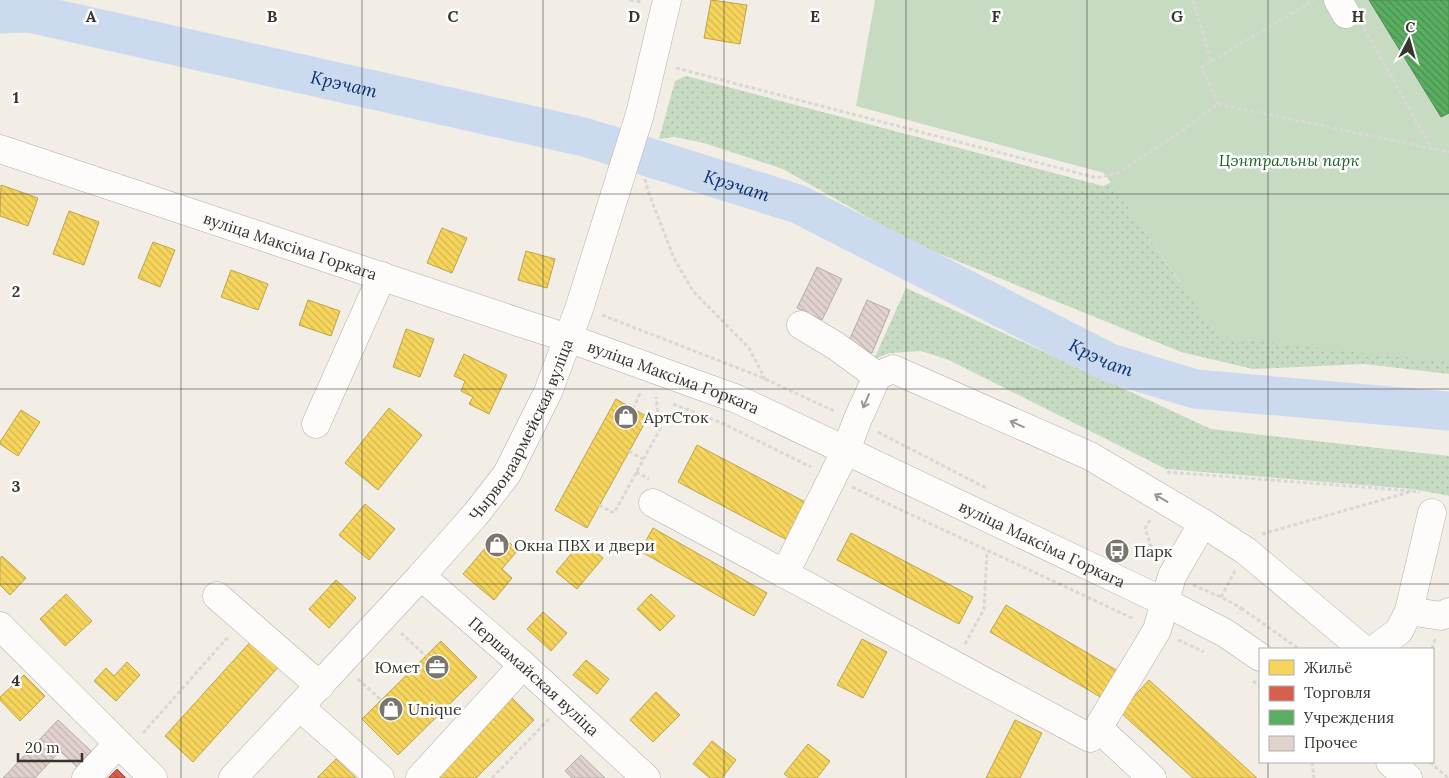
<svg xmlns="http://www.w3.org/2000/svg" width="1449" height="778" viewBox="0 0 1449 778" font-family="Lora,serif">
<defs>
<pattern id="grass-dots" width="8" height="8" patternUnits="userSpaceOnUse" patternTransform="scale(1.25)"><rect width="8" height="8" fill="#c7dbc3"/><path d="M2 2h.1M6 6h.1" fill="none" stroke="#acbda8" stroke-width="1.8" stroke-linecap="round"/></pattern>
<pattern id="homes-back-hatch" width="6" height="6" patternUnits="userSpaceOnUse" patternTransform="scale(1.25)"><rect width="6" height="6" fill="#f6d55c"/><path d="M-1 5l2 2M0 0l6 6M5-1l2 2" fill="none" stroke="#d4b750"/></pattern>
<pattern id="shops-back-hatch" width="6" height="6" patternUnits="userSpaceOnUse" patternTransform="scale(1.25)"><rect width="6" height="6" fill="#d6604d"/><path d="M-1 5l2 2M0 0l6 6M5-1l2 2" fill="none" stroke="#af5040"/></pattern>
<pattern id="public-back-hatch" width="6" height="6" patternUnits="userSpaceOnUse" patternTransform="scale(1.25)"><rect width="6" height="6" fill="#5aae61"/><path d="M-1 5l2 2M0 0l6 6M5-1l2 2" fill="none" stroke="#4b8e50"/></pattern>
<pattern id="building-back-hatch" width="6" height="6" patternUnits="userSpaceOnUse" patternTransform="scale(1.25)"><rect width="6" height="6" fill="#e2d2ce"/><path d="M-1 5l2 2M0 0l6 6M5-1l2 2" fill="none" stroke="#c3b5b1"/></pattern>
</defs>
<rect width="100%" height="100%" fill="#f2eee6"/>
<path fill="url(#grass-dots)" d="M 686,76 L 1103,186 L 1111,182 L 1180,283 L 1449,334 L 1449,374 L 1364,364 L 1253,369 L 1181,352 L 913,243 L 783,169 L 704,143 L 675,137 L 659,139 L 675,81 Z
M 906,288 L 1211,429 L 1449,456 L 1449,496 L 1413,489 L 1166,469 L 949,360 L 921,351 L 890,353 L 874,359 Z"/>
<path fill="#c7dbc3" d="M 875,0 L 1449,0 L 1449,362 L 1218,337 L 1104,173 L 856,106 Z"/>
<path fill="url(#homes-back-hatch)" stroke="#bda54e" d="M 711,0 L 747,5 L 740,44 L 704,38 Z
M 1,185 L 38,198 L 28,226 L 0,216 Z
M 69,211 L 99,222 L 84,265 L 53,254 Z
M 442,228 L 467,238 L 452,273 L 427,263 Z
M 153,242 L 175,250 L 160,287 L 138,278 Z
M 526,251 L 555,259 L 547,288 L 518,280 Z
M 231,270 L 268,284 L 258,310 L 221,297 Z
M 308,300 L 340,311 L 331,336 L 299,325 Z
M 406,329 L 434,339 L 420,377 L 393,367 Z
M 464,354 L 507,375 L 489,414 L 469,404 L 473,397 L 461,391 L 465,381 L 454,376 Z
M 616,399 L 648,417 L 587,528 L 555,510 Z
M 389,408 L 422,435 L 378,490 L 345,463 Z
M 21,410 L 40,422 L 18,456 L 0,444 L 0,442 Z
M 697,445 L 809,504 L 789,541 L 678,482 Z
M 365,504 L 395,529 L 369,560 L 339,535 Z
M 653,528 L 767,593 L 754,616 L 640,551 Z
M 498,533 L 518,550 L 502,569 L 512,578 L 494,600 L 463,574 Z
M 851,533 L 973,597 L 959,624 L 837,560 Z
M 582,541 L 603,558 L 577,589 L 556,572 Z
M 2,556 L 26,578 L 10,595 L 0,585 L 0,558 Z
M 336,580 L 356,598 L 329,628 L 309,609 Z
M 66,594 L 92,621 L 65,646 L 40,619 Z
M 651,594 L 675,616 L 660,631 L 637,609 Z
M 1006,605 L 1118,671 L 1102,698 L 990,632 Z
M 543,612 L 567,633 L 551,651 L 527,629 Z
M 253,639 L 281,664 L 193,762 L 165,736 Z
M 862,639 L 887,652 L 863,698 L 837,685 Z
M 441,641 L 477,677 L 398,755 L 362,719 Z
M 586,660 L 609,679 L 597,694 L 573,675 Z
M 127,662 L 140,675 L 116,701 L 94,681 L 106,668 L 114,676 Z
M 24,675 L 45,696 L 20,721 L 0,700 L 0,697 Z
M 1149,680 L 1257,778 L 1193,778 L 1182,768 L 1120,712 Z
M 656,692 L 680,715 L 653,742 L 630,720 Z
M 512,698 L 534,720 L 476,778 L 432,778 Z
M 1015,720 L 1042,733 L 1020,778 L 986,778 Z
M 712,741 L 736,760 L 722,778 L 710,778 L 693,764 Z
M 808,744 L 830,761 L 817,778 L 790,778 L 784,774 Z
M 336,759 L 356,778 L 317,778 Z"/>
<path fill="url(#shops-back-hatch)" stroke="#a75344" d="M 117,769 L 126,778 L 108,778 Z"/>
<path fill="url(#public-back-hatch)" stroke="#508a52" d="M 1369,0 L 1449,0 L 1449,113 L 1441,117 Z"/>
<g fill="none" stroke-linecap="round" stroke-linejoin="round">
<path stroke="#ccdaf0" stroke-width="39" id="s1" d="M 0,14 L 29,13 L 584,137 L 798,204 L 1110,363 L 1195,389 L 1449,411"/>
</g>
<path fill="url(#building-back-hatch)" stroke="#b1ada9" d="M 817,267 L 842,279 L 822,320 L 797,308 Z
M 867,300 L 890,310 L 872,353 L 848,343 Z
M 58,720 L 91,751 L 77,767 L 60,751 L 35,778 L 3,778 Z
M 581,755 L 605,778 L 572,778 L 565,771 Z"/>
<g fill="none" stroke-linecap="round" stroke-linejoin="round">
<defs>
<g id="minor">
<path d="M 1338,0 L 1346,14"/>
<path id="s2" d="M 0,149 L 521,323 L 568,338 L 737,399 L 1165,602 L 1225,633 L 1260,657"/>
<path d="M 801,325 L 836,346 L 877,376"/>
<path d="M 316,424 L 382,276"/>
<path d="M 653,503 L 1090,738 L 1098,728 L 1152,778"/>
<path d="M 784,574 L 793,557 L 846,450 L 857,421 L 877,376 L 893,369 L 1090,456 L 1203,523"/>
<path id="s3" d="M 421,576 L 523,665 L 646,778"/>
<path d="M 217,596 L 320,686"/>
<path d="M 1409,611 L 1441,616 L 1449,612"/>
<path d="M 0,626 L 153,778"/>
<path d="M 1375,649 L 1399,631 L 1409,611 L 1432,513"/>
<path d="M 300,707 L 380,778"/>
<path d="M 1098,728 L 1157,630 L 1172,576 L 1203,523 L 1246,551 L 1363,649"/>
<path d="M 1390,762 L 1408,778"/>
<path d="M 86,778 L 118,744"/>
<path d="M 420,778 L 523,665"/>
</g>
<g id="major">
<path id="s4" d="M 233,778 L 421,576 L 475,515 L 507,474 L 548,392 L 579,309 L 640,114 L 667,0"/>
</g>
</defs>
<use href="#minor" stroke="#b3afa9" stroke-width="29"/>
<use href="#major" stroke="#b3afa9" stroke-width="29"/>
<path stroke="#d9d8d6" stroke-width="3" stroke-dasharray="4 2.5" stroke-linecap="butt" d="M 630,0 L 642,2
M 1193,0 L 1211,61
M 1364,28 L 1432,149
M 676,68 L 1097,178 L 1119,172 L 1183,130 L 1218,104 L 1449,152
M 1218,104 L 1202,67 L 1314,0
M 645,179 L 648,191 L 674,258 L 693,291 L 749,348 L 765,379
M 602,315 L 761,377 L 834,411
M 673,404 L 722,423 L 811,467
M 633,409 L 641,391
M 878,432 L 988,489
M 629,451 L 643,459
M 636,472 L 649,479
M 1167,472 L 1413,491
M 852,487 L 1134,619
M 599,505 L 614,513 L 660,429 L 656,397
M 1150,520 L 1145,528 L 1155,558
M 1262,534 L 1413,491 L 1420,492
M 1193,585 L 1221,597 L 1241,608 L 1238,613
M 1221,597 L 1235,571
M 1241,608 L 1299,649
M 401,633 L 426,656
M 1178,640 L 1204,652
M 965,644 L 984,609 L 987,551
M 1432,649 L 1435,639
M 358,679 L 381,700
M 1253,681 L 1260,686
M 143,733 L 228,637
M 1312,762 L 1314,778
M 1430,762 L 1448,778
M 492,778 L 549,719"/>
<use href="#minor" stroke="#fdfcfb" stroke-width="28"/>
<use href="#major" stroke="#fdfcfb" stroke-width="28"/>
</g>
<defs><path id="oneway-shaft" d="M-6 0H5M1.5-3L5.5 0L1.5 3" fill="none" stroke-width="1.6" stroke-linecap="round" stroke-linejoin="round" transform="scale(1.25)"/></defs>
<g stroke="#9a9895">
<use href="#oneway-shaft" transform="translate(866 401) rotate(114)"/>
<use href="#oneway-shaft" transform="translate(1017 424) rotate(-156)"/>
<use href="#oneway-shaft" transform="translate(1161 498) rotate(-149)"/>
</g>
<path fill="none" stroke="#38352f" stroke-width="1" stroke-opacity="0.55" d="M 181,0 L 181,778M 362,0 L 362,778M 543,0 L 543,778M 724,0 L 724,778M 906,0 L 906,778M 1087,0 L 1087,778M 1268,0 L 1268,649M 0,194 L 1449,194M 0,389 L 1449,389M 0,584 L 1449,584M 1268,762 L 1268,778"/>
<defs>
<symbol id="shop-disc" viewBox="-11 -11 22 22"><circle r="9.5" fill="#79766f" stroke="#fff"/><path d="M-5-2.5h2.3a2.7 3.5 0 0 1 5.4 0H5L5.5 6h-11ZM-1.5-2.5h3a1.5 2.3 0 0 0-3 0Z" fill="#fff"/></symbol>
<symbol id="bus-disc" viewBox="-11 -11 22 22"><circle r="9.5" fill="#79766f" stroke="#fff"/><path d="M-5-6H5V4H4V6H2V4H-2V6H-4V4H-5ZM-3.5-4V0h7V-4ZM-3.5 1.2v1.5H-2V1.2ZM2 1.2v1.5H3.5V1.2Z" fill="#fff"/></symbol>
<symbol id="office-disc" viewBox="-11 -11 22 22"><circle r="9.5" fill="#79766f" stroke="#fff"/><path d="M-6-3h4V-5.5h4V-3h4V5H-6ZM-1-4.5V-3h2v-1.5ZM-6 0V1H6V0Z" fill="#fff"/></symbol>
</defs>
<g fill-rule="evenodd">
<use href="#shop-disc" x="612" y="403" width="28" height="28"/>
<use href="#shop-disc" x="483" y="531" width="28" height="28"/>
<use href="#bus-disc" x="1103" y="537" width="28" height="28"/>
<use href="#office-disc" x="423" y="653" width="28" height="28"/>
<use href="#shop-disc" x="377" y="695" width="28" height="28"/>
</g>
<g text-anchor="middle" dominant-baseline="central" stroke-width="5" stroke-linejoin="round" paint-order="stroke">
<g font-size="16" font-style="italic" fill="#156224" stroke="#fff">
<text x="1289" y="160">Цэнтральны парк</text>
</g>
<g font-size="16" fill="#38352f" stroke="#fff">
<text stroke="none"><textPath href="#s2" startOffset="306">вуліца Максіма Горкага</textPath></text>
<text stroke="none"><textPath href="#s2" startOffset="711">вуліца Максіма Горкага</textPath></text>
<text stroke="none"><textPath href="#s4" startOffset="455">Чырвонаармейская вуліца</textPath></text>
<text stroke="none"><textPath href="#s2" startOffset="1116">вуліца Максіма Горкага</textPath></text>
<text stroke="none"><textPath href="#s3" startOffset="151">Першамайская вуліца</textPath></text>
</g>
<g font-size="16" fill="#38352f" stroke="#fff" text-anchor="start">
<text x="644" y="417">АртСток</text>
<text x="514" y="545">Окна ПВХ и двери</text>
<text x="1134" y="551">Парк</text>
<text x="420" y="667" text-anchor="end">Юмет</text>
<text x="408" y="709">Unique</text>
</g>
<g font-size="18" font-style="italic" fill="#063171" stroke="#fff">
<text stroke="none"><textPath href="#s1" startOffset="352">Крэчат</textPath></text>
<text stroke="none"><textPath href="#s1" startOffset="758">Крэчат</textPath></text>
<text stroke="none"><textPath href="#s1" startOffset="1162">Крэчат</textPath></text>
</g>
</g>
<g font-size="16" text-anchor="middle" font-weight="bold" fill="#38352f" stroke="#fff" stroke-width="5" stroke-linejoin="round" paint-order="stroke">
<text x="91" y="22">A</text>
<text x="272" y="22">B</text>
<text x="453" y="22">C</text>
<text x="634" y="22">D</text>
<text x="815" y="22">E</text>
<text x="996" y="22">F</text>
<text x="1177" y="22">G</text>
<text x="1358" y="22">H</text>
<text x="16" y="103">1</text>
<text x="16" y="297">2</text>
<text x="16" y="492">3</text>
<text x="16" y="686">4</text>
</g>
<rect x="1259" y="648" width="175" height="115" fill="#ffffff" stroke="#afaeac"/>
<rect x="1269" y="660" width="25" height="15" fill="#f6d55c" stroke="#afaeac"/>
<text x="1304" y="673" font-size="15" fill="#38352f">Жильё</text>
<rect x="1269" y="686" width="25" height="15" fill="#d6604d" stroke="#afaeac"/>
<text x="1304" y="698" font-size="15" fill="#38352f">Торговля</text>
<rect x="1269" y="710" width="25" height="15" fill="#5aae61" stroke="#afaeac"/>
<text x="1304" y="723" font-size="15" fill="#38352f">Учреждения</text>
<rect x="1269" y="736" width="25" height="15" fill="#e2d2ce" stroke="#afaeac"/>
<text x="1304" y="748" font-size="15" fill="#38352f">Прочее</text>
<g transform="translate(1409 40) rotate(6)" stroke="#ffffff" stroke-width="4" paint-order="stroke">
<path d="M0-4L9 19L0 12L-9 19Z" fill="#38352f"/>
<text y="-8" font-size="14" font-weight="bold" text-anchor="middle" fill="#38352f">С</text>
</g>
<path d="M18 753v8h64v-8" fill="none" stroke="#38352f" stroke-width="2.5"/>
<text x="25" y="753" font-size="15" fill="#38352f" stroke="#ffffff" stroke-width="4" paint-order="stroke">20 m</text>
</svg>
